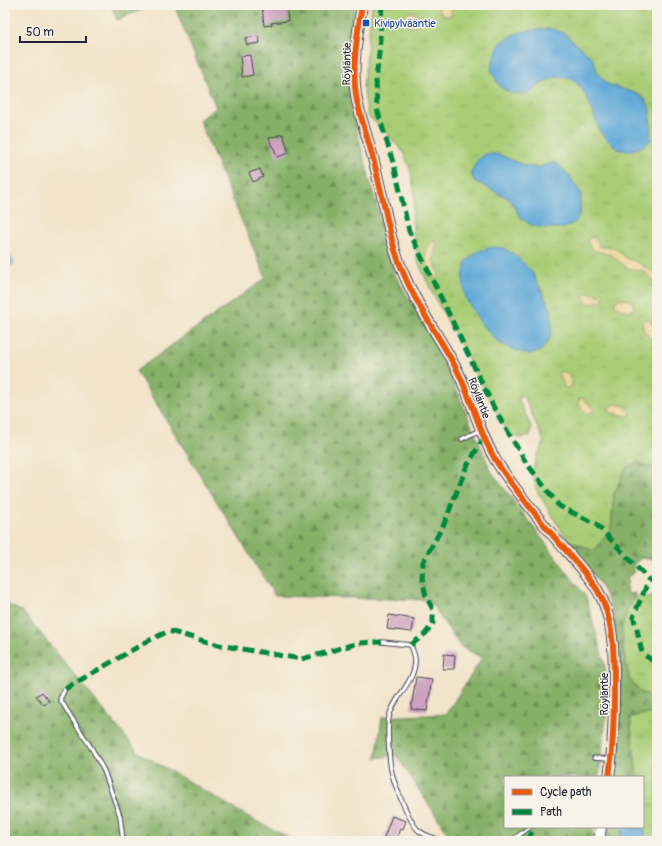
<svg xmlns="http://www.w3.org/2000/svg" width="662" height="846" viewBox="0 0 662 846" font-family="Pangolin,sans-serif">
<defs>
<pattern id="grass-tufts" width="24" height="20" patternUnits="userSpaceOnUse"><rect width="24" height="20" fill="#a9cd76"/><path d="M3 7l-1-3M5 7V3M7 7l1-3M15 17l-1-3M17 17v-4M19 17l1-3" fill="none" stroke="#91b067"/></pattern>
<pattern id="forest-firs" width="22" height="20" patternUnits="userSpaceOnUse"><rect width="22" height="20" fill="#86b067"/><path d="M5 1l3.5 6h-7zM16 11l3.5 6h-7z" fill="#6d8f56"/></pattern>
<pattern id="sand-dots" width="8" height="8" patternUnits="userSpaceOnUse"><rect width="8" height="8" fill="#eeda9e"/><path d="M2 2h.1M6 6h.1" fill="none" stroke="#ccbb89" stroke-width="1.8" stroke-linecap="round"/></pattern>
</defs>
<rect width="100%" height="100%" fill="#f7f3e8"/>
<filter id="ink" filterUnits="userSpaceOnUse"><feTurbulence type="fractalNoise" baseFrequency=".025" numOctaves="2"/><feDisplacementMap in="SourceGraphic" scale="8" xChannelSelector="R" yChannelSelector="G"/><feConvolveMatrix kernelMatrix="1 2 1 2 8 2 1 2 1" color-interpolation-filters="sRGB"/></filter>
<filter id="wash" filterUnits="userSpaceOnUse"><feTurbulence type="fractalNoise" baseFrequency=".012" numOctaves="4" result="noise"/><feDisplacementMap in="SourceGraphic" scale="16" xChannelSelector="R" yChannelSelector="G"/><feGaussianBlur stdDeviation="0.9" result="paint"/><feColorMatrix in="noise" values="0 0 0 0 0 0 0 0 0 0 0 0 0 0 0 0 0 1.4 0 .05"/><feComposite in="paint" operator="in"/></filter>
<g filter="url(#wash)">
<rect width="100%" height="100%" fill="#f2e3c9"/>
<path fill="url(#grass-tufts)" stroke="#667858" d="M 372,5 L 657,5 L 657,470 L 649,467 L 614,494 L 611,530 L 594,551 L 567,540 L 536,489 L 532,472 L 537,456 L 544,442 L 524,396 L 518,398 L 531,427 L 530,436 L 520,438 L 506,431 L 491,401 L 432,292 L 418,262 L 412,221 L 415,197 L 411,172 L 404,153 L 383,129 L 368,116 L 363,87 Z
M 635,597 L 653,597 L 657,602 L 657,696 L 641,693 L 629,678 L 623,649 L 622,627 L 627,611 Z
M 639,714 L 654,714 L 657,715 L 657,841 L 620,841 L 621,830 L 623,827 L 643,827 L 643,777 L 637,777 L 630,718 Z"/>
<path fill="url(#forest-firs)" stroke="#546951" d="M 111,5 L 153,5 L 117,20 Z
M 174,5 L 355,5 L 348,54 L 350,104 L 394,273 L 432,338 L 456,389 L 491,471 L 586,597 L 605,666 L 606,718 L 599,777 L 505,777 L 505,827 L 594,827 L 592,841 L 449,841 L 448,834 L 396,755 L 376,758 L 382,717 L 446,714 L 482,658 L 460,646 L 429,600 L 275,596 L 136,371 L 266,278 L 199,120 L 216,108 Z
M 637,462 L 657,470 L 657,558 L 654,560 L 641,558 L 634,564 L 633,574 L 628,576 L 626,591 L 630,594 L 635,593 L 635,597 L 627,611 L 622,627 L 623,649 L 629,678 L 641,693 L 657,696 L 657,715 C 648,711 639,714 630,718 L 637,777 L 614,777 L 620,698 L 614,614 L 600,584 L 567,540 L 594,551 L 611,530 L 614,494 L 625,469 Z
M 5,603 L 23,612 L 138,752 L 254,820 L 296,841 L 5,841 Z
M 608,827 L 623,827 L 621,830 L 620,841 L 606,841 Z"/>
<path fill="url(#sand-dots)" stroke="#887e6c" d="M 440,5 L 451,5 C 453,10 452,13 448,16 C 443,16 440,14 438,8 Z
M404 19a7 7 0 1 1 14 0a7 7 0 1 1-14 0Z
M 591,237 L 595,238 L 600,247 L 614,248 L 619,251 L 626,258 L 641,264 L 646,268 L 657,273 L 657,283 L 651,279 L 644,271 L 627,268 L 611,255 L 593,250 L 588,243 L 588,239 Z
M 432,241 L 436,242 C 437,249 433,256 434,263 C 436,269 441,271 438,278 L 434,279 C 427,262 420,259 432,241 Z
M 588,293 L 603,296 L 604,300 L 590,304 L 586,302 L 584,300 L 584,296 Z
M 620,299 L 629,300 L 633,303 L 634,307 L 632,311 L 628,311 L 615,306 L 615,302 Z
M 649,319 L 657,330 L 657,340 C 649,339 644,332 642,324 L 644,320 Z
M 561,371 C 569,372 570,378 572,384 L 571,387 L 566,388 L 564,387 L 562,380 L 558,375 Z
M 582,398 L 593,407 L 594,411 L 588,413 C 582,409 577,406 579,399 Z
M 616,404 C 623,405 629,407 630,415 L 626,416 L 611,412 L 609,410 L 610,406 Z"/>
<path fill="#60a9d8" stroke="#41668a" d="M 552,29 L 564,33 L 593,59 L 598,73 L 607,84 L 635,93 L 645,99 L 650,109 L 651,140 L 642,147 L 629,151 L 617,149 L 600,132 L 594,114 L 587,98 L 580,86 L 571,78 L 555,77 L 541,84 L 529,93 L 512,94 L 500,87 L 491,70 C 493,62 497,46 503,41 C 517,30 535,29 552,29 Z
M 485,154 L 498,154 L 523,165 L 536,168 L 555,162 L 560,166 L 568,175 L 581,193 L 580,215 L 575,222 L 565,228 L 546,228 L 531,225 L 521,218 L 512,203 L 506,197 L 474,181 L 471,172 L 477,161 Z
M 493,247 L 504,248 L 515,255 L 532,272 L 551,310 L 552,331 L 549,340 L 541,351 L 530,354 L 517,351 L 499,343 L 480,322 L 465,297 L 463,278 L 466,262 L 477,252 Z
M 627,827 L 641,827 L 645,831 L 645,839 L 643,841 L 623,841 L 621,837 L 622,831 Z"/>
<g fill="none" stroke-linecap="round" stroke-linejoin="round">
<path stroke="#60a9d8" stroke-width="2.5" d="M 5,248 L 13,263 L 5,269"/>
</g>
<g id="blocks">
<path fill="#cca0be" d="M 262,5 L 286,5 L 288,21 L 271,23 L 272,25 L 264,26 Z
M 258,36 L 260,43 L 247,45 L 245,38 Z
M 250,55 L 253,75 L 242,77 L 240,56 Z
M 283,134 L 289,153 L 277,157 L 273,146 L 272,147 L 269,138 Z
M 260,169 L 263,177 L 253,182 L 249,173 Z
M 389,615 L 414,619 L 412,632 L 387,629 Z
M 444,654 L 455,655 L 454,669 L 443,669 Z
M 416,677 L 432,679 L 427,711 L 411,709 Z
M 42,692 L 49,701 L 44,705 L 36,696 Z
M 392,816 L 406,821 L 403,829 L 400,828 L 396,841 L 388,841 L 389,839 L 384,837 Z"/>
</g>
</g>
<g filter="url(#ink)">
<use href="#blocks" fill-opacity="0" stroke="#413f50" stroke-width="1"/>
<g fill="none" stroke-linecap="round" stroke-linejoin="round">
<defs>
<path id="lane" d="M 462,439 L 480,430
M 382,642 L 411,645 C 412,649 415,655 415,659 C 416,682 394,696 389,717 C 387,728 389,758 391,769 C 393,782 409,821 418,830 C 424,836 436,838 443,841
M 65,689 L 60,699 L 71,717 L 92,749 L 104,771 L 120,816 L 123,841
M 594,758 L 610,759
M 511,841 L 530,827"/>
<path id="secondary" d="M 362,5 C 357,36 351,70 357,101 C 363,127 373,153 378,179 C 386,210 390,243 403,272 C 417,308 441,338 458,372 C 473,402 480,436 498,464 C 515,490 535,514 555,538 C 571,557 593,578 603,601 C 615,630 614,663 614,693 C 614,721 613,749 609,777
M 599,841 L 601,827"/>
</defs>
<use href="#lane" stroke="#413f50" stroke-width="5.5"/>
<use href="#secondary" stroke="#413f50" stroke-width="12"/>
<use href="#lane" stroke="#fff" stroke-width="3.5"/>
<use href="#secondary" stroke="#fff" stroke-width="10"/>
<path stroke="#00873e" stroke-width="5" stroke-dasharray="10 5" stroke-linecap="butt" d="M 382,5 L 379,54 L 376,79 L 377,109 L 395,169 L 409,231 L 494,408 L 525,461 L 559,506 L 596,524 L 649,580
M 657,582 L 649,580 L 633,617 L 636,625 L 642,653 L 657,664
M 411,645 L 426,633 L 433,623 L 433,610 L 426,596 L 422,579 L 423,562 L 444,524 L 466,468 L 484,437
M 65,689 L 146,642 L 169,631 L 219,645 L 301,659 L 321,654 L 358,643 L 382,642
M 528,841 L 534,827"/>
<defs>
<path id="cycleway" d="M 362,5 C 357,36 351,70 357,101 C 363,127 373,153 378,179 C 386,210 390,243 403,272 C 417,308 441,338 458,372 C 473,402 480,436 498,464 C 515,490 535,514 555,538 C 571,557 593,578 603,601 C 615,630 614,663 614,693 C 614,721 613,749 609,777"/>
</defs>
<use href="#cycleway" stroke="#f7f3e8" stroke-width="8"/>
<use href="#cycleway" stroke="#e8590c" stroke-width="6"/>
</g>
</g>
<rect fill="#1a4fb4" stroke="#f7f3e8" stroke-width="1.5" x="362" y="19" width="8" height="8" rx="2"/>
<g text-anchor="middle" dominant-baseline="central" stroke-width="3" stroke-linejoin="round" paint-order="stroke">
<g font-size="11" fill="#164399" stroke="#f7f3e8" text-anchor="start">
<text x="374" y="23">Kivipylvääntie</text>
</g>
<g font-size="11" fill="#22223b" stroke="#f7f3e8">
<text transform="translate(347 64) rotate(-89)">Röyläntie</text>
<text transform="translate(479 398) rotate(69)">Röyläntie</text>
<text transform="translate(604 694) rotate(-90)">Röyläntie</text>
</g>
</g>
<rect width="662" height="846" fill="none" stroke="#f7f3e8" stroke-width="20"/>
<rect x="504" y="776" width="140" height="52" fill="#f7f3e8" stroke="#a29fa3"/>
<rect x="512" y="789" width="20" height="6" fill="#e8590c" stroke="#a29fa3"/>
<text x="540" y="796" font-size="12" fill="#22223b">Cycle path</text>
<rect x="512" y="809" width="20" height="6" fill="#00873e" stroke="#a29fa3"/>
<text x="540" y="816" font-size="12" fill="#22223b">Path</text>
<path d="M20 36v6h66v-6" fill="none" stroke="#22223b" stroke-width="2"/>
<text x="26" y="36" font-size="12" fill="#22223b" stroke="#f7f3e8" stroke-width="3" paint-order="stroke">50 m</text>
</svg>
